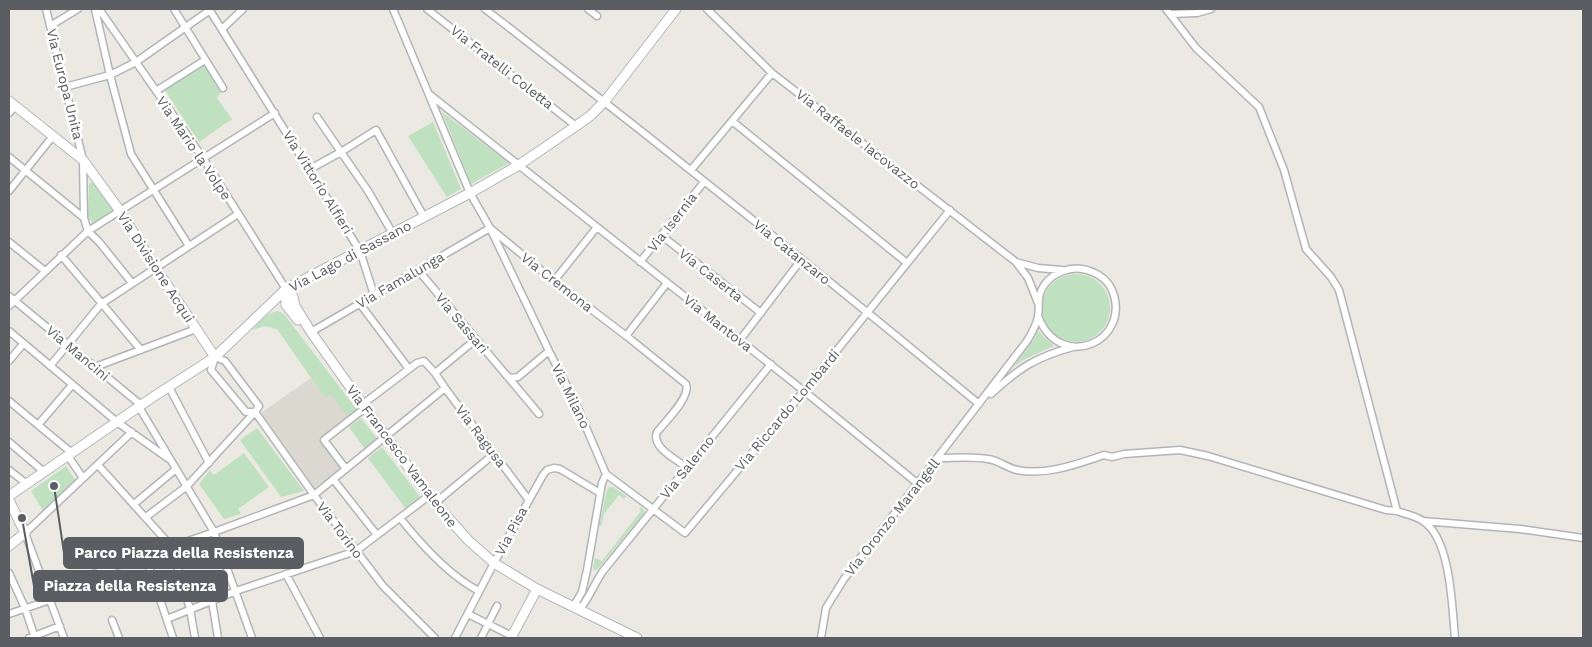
<svg xmlns="http://www.w3.org/2000/svg" width="1592" height="647" viewBox="0 0 1592 647" font-family="'Work Sans',sans-serif">
<rect width="100%" height="100%" fill="#ebe9e1"/>
<path fill="#dbd8d0" d="M 311,378 L 325,398 L 331,393 L 349,418 L 319,439 L 341,469 L 314,488 L 261,413 Z"/>
<path fill="#c0e1c0" d="M 204,64 L 221,92 L 217,98 L 232,119 L 199,142 L 164,89 Z
M 442,112 L 509,163 L 471,184 Z
M 433,122 L 461,189 L 447,197 L 408,136 Z
M 93,181 L 115,211 L 94,225 L 88,217 L 89,184 Z
M1042 308a34 34 0 1 1 68 0a34 34 0 1 1-68 0Z
M 278,311 L 284,314 L 357,410 L 348,417 L 331,394 L 325,398 L 277,329 L 265,326 L 252,330 C 260,321 266,313 278,311 Z
M 1038,331 L 1054,346 L 1025,359 L 1012,368 L 1034,340 Z
M 361,418 L 378,440 L 365,449 L 349,427 Z
M 257,428 L 304,491 L 281,497 L 240,440 Z
M 382,447 L 421,498 L 406,509 L 368,458 Z
M 244,453 L 269,487 L 238,509 L 241,514 L 224,519 L 199,484 L 210,470 L 214,475 Z
M 66,466 L 76,481 L 43,511 L 31,491 Z
M 609,487 L 613,487 L 626,496 L 624,499 L 619,495 L 604,514 L 601,526 L 599,526 L 607,490 Z
M 641,507 L 645,511 L 644,513 L 598,569 L 594,570 L 593,568 L 595,558 L 602,561 L 641,511 L 639,509 Z"/>
<g fill="none" stroke-linecap="round" stroke-linejoin="round">
<defs>
<path id="street" d="M 46,9 L 83,160 L 84,218 L 88,231
M 95,9 L 110,75 L 131,154 L 189,246
M 99,9 L 203,158 L 286,289
M 174,9 L 223,88
M 209,9 L 360,251 L 374,295
M 393,9 L 470,193 L 490,228 L 549,351 L 576,404 L 606,474 L 602,483 L 587,570 L 582,592 L 576,602 L 579,610 C 589,599 594,584 603,571 L 771,364
M 427,9 L 576,126
M 485,9 C 652,138 817,270 979,404
M 588,9 L 597,16
M 707,9 L 772,73 L 1016,262
M 1166,9 L 1196,48 L 1259,107 L 1284,170 L 1306,249 L 1331,277 L 1339,290 L 1397,511 C 1405,514 1416,516 1423,521 C 1451,539 1452,607 1455,638
M 1171,14 L 1197,13 L 1211,9
M 50,26 L 78,9
M 222,29 L 243,9
M 65,87 L 110,75 L 136,62 L 210,10
M 156,91 L 205,60
M 429,94 L 804,391 L 917,483
M 9,113 L 15,106
M 732,121 L 907,263
M 9,157 L 84,218
M 310,169 L 341,152 L 317,117
M 691,170 L 772,73
M 9,191 L 53,136
M 88,231 L 100,243 L 132,283
M 393,234 L 368,191 L 341,152 L 376,130 L 424,217
M 662,236 L 761,313
M 9,242 L 45,271
M 61,255 L 141,350
M 640,262 L 704,182
M 418,270 L 507,376 L 511,378 L 518,377 L 549,351
M 554,281 L 597,227
M 9,296 L 141,405
M 1038,303 L 1028,278 L 1016,262 L 1038,268 L 1062,270
M 360,304 L 409,369
M 9,306 L 88,231 L 275,113
M 9,331 L 117,422 L 169,459
M 311,332 L 490,228 L 554,281 L 629,338 L 686,384 C 691,397 665,422 657,432 C 651,447 676,459 686,467
M 626,336 L 667,283
M 740,340 L 801,260
M 9,361 L 23,344
M 50,366 L 101,304 L 238,214
M 95,367 L 196,329
M 435,373 L 475,340
M 508,377 L 539,414
M 169,387 L 209,463
M 991,394 C 1019,368 1036,357 1073,347
M 9,401 L 72,453
M 363,404 L 417,363 L 424,361 L 435,373 L 445,388 L 528,499
M 139,407 L 214,532 L 252,638
M 255,412 L 314,495 L 383,586 L 435,638
M 38,425 L 72,385
M 9,442 L 44,472
M 68,456 L 83,478
M 937,458 C 954,458 972,456 988,459 C 998,460 1007,468 1017,470 C 1046,476 1077,464 1104,455 L 1112,457 L 1124,454 L 1180,450 L 1208,456 L 1386,510 L 1397,511
M 98,465 L 171,546 L 190,609 L 195,638
M 346,469 L 324,440 L 365,408
M 9,470 L 27,484
M 606,474 L 685,533 L 804,391 L 950,210
M 333,479 L 377,535
M 435,503 L 494,454
M 134,504 L 176,469
M 146,517 L 187,486 L 255,412 L 259,406 L 225,361 L 215,357 L 211,370 L 246,412 L 255,412
M 400,518 C 420,543 451,577 479,591
M 1423,521 L 1520,529 L 1583,538
M 145,555 L 173,638
M 9,573 L 25,608 L 35,638
M 286,574 L 320,638
M 47,590 L 214,532 L 314,495 L 445,388
M 212,601 L 218,638
M 9,614 L 50,600
M 468,614 L 512,636
M 167,619 L 236,591 L 356,551 L 430,495
M 112,620 L 119,638
M 29,638 L 60,626
M 64,638 L 25,533 L 132,432
M 455,638 L 494,563 L 543,475 L 547,470 L 554,468 L 560,469 L 600,493
M 481,638 L 497,606
M 821,638 L 826,608 L 844,579 L 1027,341 C 1032,333 1036,326 1038,317 C 1040,304 1036,296 1045,284 C 1053,273 1069,267 1082,269 C 1094,271 1107,278 1112,290 C 1133,341 1060,374 1038,316"/>
<path id="secondary" d="M 9,101 L 83,160 L 120,211 L 155,267 L 215,357
M 286,289 L 293,297 L 295,306 L 311,332 L 365,408 L 435,503 L 468,540 L 494,563 L 537,589 L 637,638
M 286,289 L 286,305 L 298,320
M 9,496 L 153,397 L 215,357 L 286,289 L 470,193 L 519,165 L 576,126 L 590,116 L 605,101 L 676,9
M 9,500 L 25,533 L 9,546
M 511,638 L 537,589"/>
</defs>
<use href="#street" stroke="#b2b4b8" stroke-width="9"/>
<use href="#secondary" stroke="#b3b6bb" stroke-width="11"/>
<use href="#street" stroke="#fff" stroke-width="6"/>
<use href="#secondary" stroke="#fff" stroke-width="9"/>
</g>
<g text-anchor="middle" dominant-baseline="central" stroke-width="5" stroke-linejoin="round" paint-order="stroke">
<g font-size="14" fill="#5a5d61" stroke="#fff">
<text transform="translate(502 67) rotate(38)">Via Fratelli Coletta</text>
<text transform="translate(65 84) rotate(76)">Via Europa Unita</text>
<text transform="translate(858 139) rotate(38)">Via Raffaele Iacovazzo</text>
<text transform="translate(194 148) rotate(56)">Via Mario la Volpe</text>
<text transform="translate(318 182) rotate(58)">Via Vittorio Alfieri</text>
<text transform="translate(672 222) rotate(-52)">Via Isernia</text>
<text transform="translate(792 252) rotate(39)">Via Catanzaro</text>
<text transform="translate(350 256) rotate(-28)">Via Lago di Sassano</text>
<text transform="translate(156 267) rotate(57)">Via Divisione Acqui</text>
<text transform="translate(711 275) rotate(38)">Via Caserta</text>
<text transform="translate(400 280) rotate(-30)">Via Famalunga</text>
<text transform="translate(557 282) rotate(38)">Via Cremona</text>
<text transform="translate(462 323) rotate(50)">Via Sassari</text>
<text transform="translate(718 323) rotate(38)">Via Mantova</text>
<text transform="translate(78 353) rotate(40)">Via Mancini</text>
<text transform="translate(571 396) rotate(64)">Via Milano</text>
<text transform="translate(787 410) rotate(-50)">Via Riccardo Lombardi</text>
<text transform="translate(481 436) rotate(53)">Via Ragusa</text>
<text transform="translate(402 456) rotate(53)">Via Francesco Vamaleone</text>
<text transform="translate(687 467) rotate(-51)">Via Salerno</text>
<text transform="translate(892 517) rotate(-52)">Via Oronzo Marangell</text>
<text transform="translate(340 530) rotate(53)">Via Torino</text>
<text transform="translate(511 531) rotate(-62)">Via Pisa</text>
</g>
</g>
<path fill="none" stroke="#5a5d61" stroke-width="2" d="M54 486L64 553M22 518L34 586"/>
<g fill="#5a5d61" stroke="#fff" stroke-width="2">
<circle cx="54" cy="486" r="5"/>
<circle cx="22" cy="518" r="5"/>
</g>
<g fill="#5a5d61" stroke="#5a5d61" stroke-width="2">
<rect x="64" y="538" width="239" height="30" rx="5"/>
<rect x="34" y="571" width="193" height="30" rx="5"/>
</g>
<g font-size="15" text-anchor="middle" font-weight="bold" fill="#fff">
<text x="184" y="558">Parco Piazza della Resistenza</text>
<text x="130" y="591">Piazza della Resistenza</text>
</g>
<rect width="1592" height="647" fill="none" stroke="#5a5d61" stroke-width="20"/>
</svg>
